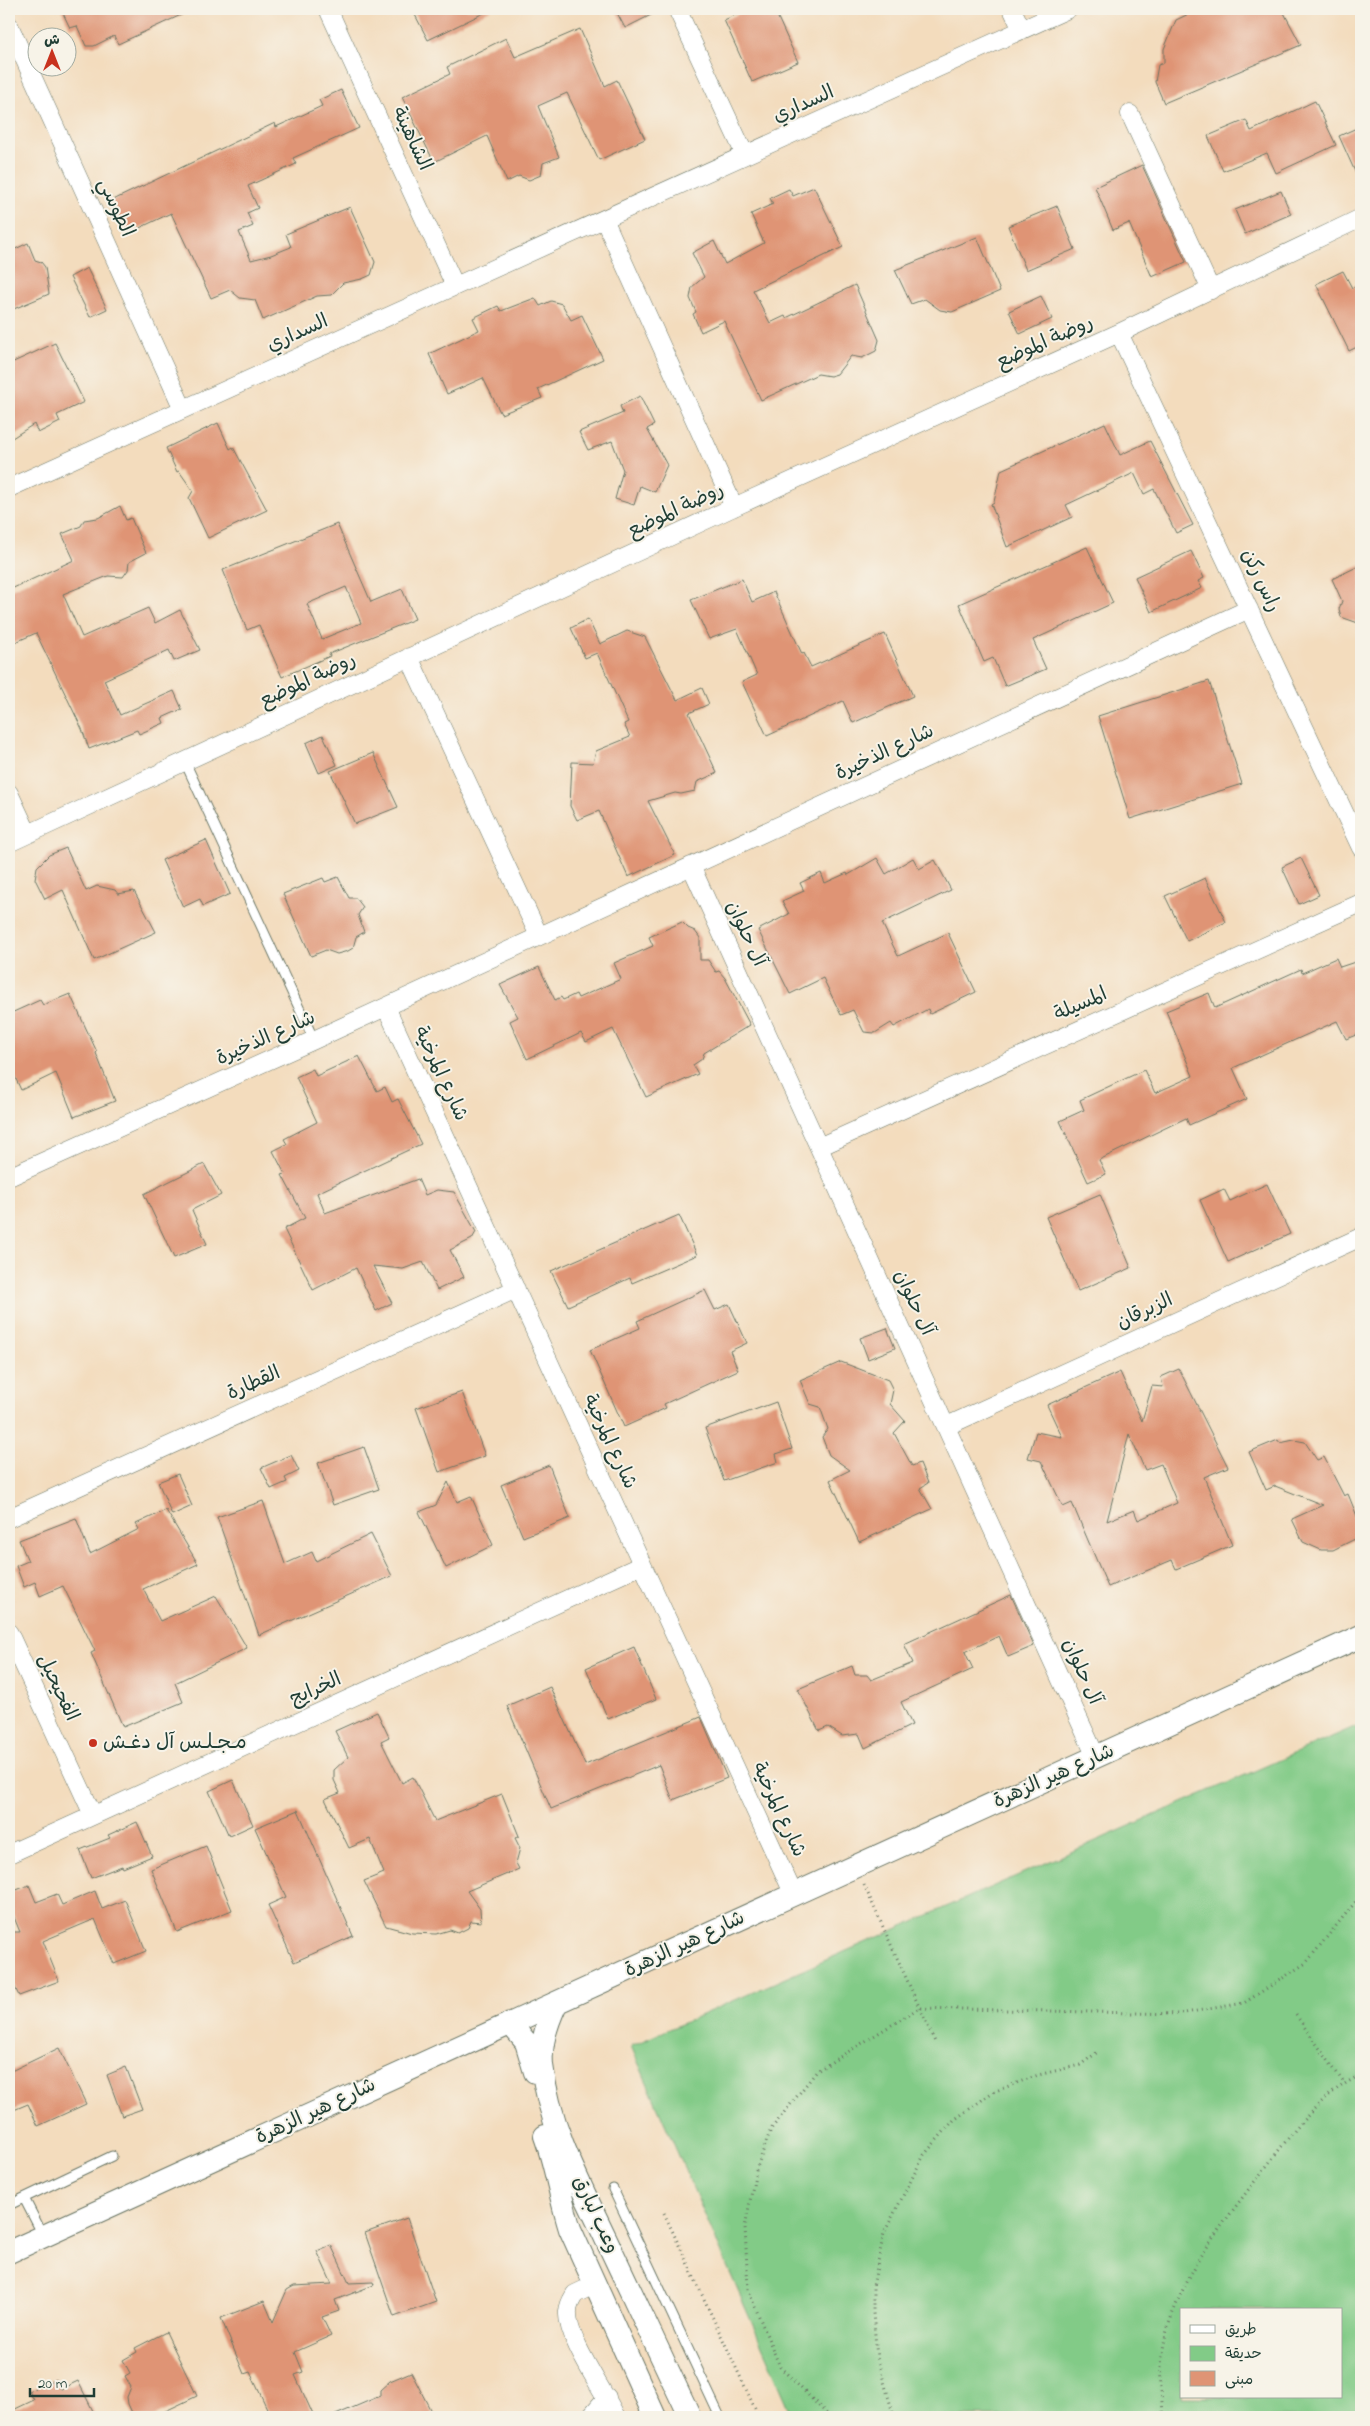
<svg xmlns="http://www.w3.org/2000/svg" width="1370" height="2426" viewBox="0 0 1370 2426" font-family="'Indie Flower','Playpen Sans Arabic',sans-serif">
<rect width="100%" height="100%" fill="#f7f3e8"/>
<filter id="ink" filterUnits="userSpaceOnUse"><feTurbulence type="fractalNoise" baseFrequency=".02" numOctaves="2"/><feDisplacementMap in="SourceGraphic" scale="10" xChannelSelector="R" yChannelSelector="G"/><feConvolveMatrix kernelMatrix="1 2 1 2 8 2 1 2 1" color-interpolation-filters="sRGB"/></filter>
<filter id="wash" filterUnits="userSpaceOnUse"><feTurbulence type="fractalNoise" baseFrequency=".0096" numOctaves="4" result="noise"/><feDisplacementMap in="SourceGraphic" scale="20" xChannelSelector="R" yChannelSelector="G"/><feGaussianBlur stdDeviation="1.12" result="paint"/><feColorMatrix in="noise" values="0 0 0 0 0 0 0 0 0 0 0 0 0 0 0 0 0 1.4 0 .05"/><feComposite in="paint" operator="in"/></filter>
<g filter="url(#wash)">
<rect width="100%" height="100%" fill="#f3dcbd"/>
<path fill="#82cb87" stroke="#50845e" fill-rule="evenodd" d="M 1361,1724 L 1361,2417 L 793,2417 L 631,2046 ZM 1181,2310 L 1341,2310 L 1341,2397 L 1181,2397 Z"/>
<g id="blocks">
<path fill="#df9475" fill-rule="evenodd" d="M 61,9 L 194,9 L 118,44 L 114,36 L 94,46 L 86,46 L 77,26 L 70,28 Z
M 412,9 L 492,9 L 428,40 Z
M 615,9 L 663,9 L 625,28 Z
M 750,9 L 774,9 L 798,62 L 752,82 L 724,20 Z
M 1199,9 L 1282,9 L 1301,45 L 1164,103 L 1155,82 L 1158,65 L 1164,63 L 1164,49 L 1176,20 Z
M 580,29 L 605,86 L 617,80 L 645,139 L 599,160 L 567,93 L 538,106 L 559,157 L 543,163 L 541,175 L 529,180 L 519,176 L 507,182 L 487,136 L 434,162 L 402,97 L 450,74 L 447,67 L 506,38 L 515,57 Z
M 341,90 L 359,128 L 293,158 L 296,164 L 248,186 L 258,208 L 247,213 L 253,226 L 239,232 L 251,260 L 271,255 L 291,247 L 286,234 L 350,207 L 375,262 L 371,275 L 362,279 L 343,283 L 331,295 L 317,296 L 263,320 L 255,300 L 240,298 L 230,290 L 211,298 L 171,213 L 127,234 L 111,201 L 275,123 L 276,127 L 322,106 L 319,100 Z
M 1315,101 L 1336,145 L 1276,173 L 1267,153 L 1223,171 L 1208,136 L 1246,120 L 1251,131 Z
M 1361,126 L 1361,185 L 1339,136 Z
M 1142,165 L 1186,262 L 1152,277 L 1129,223 L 1113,230 L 1095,187 Z
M 814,187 L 843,247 L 753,290 L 770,323 L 785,316 L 786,318 L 855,285 L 879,340 L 876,351 L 862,358 L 851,356 L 837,374 L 830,376 L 818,374 L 761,400 L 724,321 L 701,332 L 693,314 L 696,312 L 690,298 L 692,287 L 704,277 L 692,253 L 714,241 L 725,264 L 764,243 L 751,214 L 773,204 L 770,198 L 789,189 L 793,196 Z
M 1281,191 L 1291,214 L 1245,234 L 1235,210 Z
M 1057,206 L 1075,249 L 1026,270 L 1008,226 Z
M 977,237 L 1000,291 L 952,312 L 940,310 L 925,299 L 911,304 L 895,270 Z
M 28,243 L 35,260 L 41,262 L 45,267 L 49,294 L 9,311 L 9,252 Z
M 87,268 L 107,309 L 90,317 L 70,277 Z
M 1343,271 L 1352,288 L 1361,283 L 1361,345 L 1349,351 L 1316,284 Z
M 1041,296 L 1052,319 L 1020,334 L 1009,311 Z
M 535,298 L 540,306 L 551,301 L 562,304 L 571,320 L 582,315 L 603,359 L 538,389 L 542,398 L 501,414 L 483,378 L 447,394 L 429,354 L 479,330 L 473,318 L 498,306 L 501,311 Z
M 55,343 L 84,402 L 57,415 L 60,422 L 38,433 L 34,424 L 9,440 L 9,364 Z
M 640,396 L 654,425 L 647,429 L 667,465 L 655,492 L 640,486 L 634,505 L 615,499 L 623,470 L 612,441 L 588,450 L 579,432 L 623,413 L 620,406 Z
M 218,423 L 230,449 L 233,447 L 267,510 L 208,538 L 189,498 L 193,491 L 179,471 L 177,472 L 166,448 Z
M 1105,423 L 1120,455 L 1150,441 L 1193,525 L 1176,533 L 1154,489 L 1144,494 L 1134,473 L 1066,505 L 1072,517 L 1007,547 L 991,504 L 994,502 L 1001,470 Z
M 120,506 L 126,520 L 131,518 L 146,553 L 129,562 L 128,570 L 123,577 L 108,576 L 63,594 L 82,637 L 148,608 L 155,623 L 180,610 L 200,650 L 174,661 L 169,650 L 104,680 L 120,715 L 174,691 L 182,709 L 162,718 L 164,723 L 139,734 L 137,730 L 89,749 L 82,729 L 36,633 L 9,645 L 9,590 L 74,560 L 62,534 L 81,526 L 84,520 L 98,518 Z
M 337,524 L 371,602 L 402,589 L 415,619 L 329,654 L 330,656 L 282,677 L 259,625 L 247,630 L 223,570 ZM 346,587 L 361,623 L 322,639 L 307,604 Z
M 1087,547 L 1113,603 L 1033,640 L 1046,669 L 1005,686 L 993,658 L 984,662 L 959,604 Z
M 1191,551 L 1204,578 L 1198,581 L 1202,588 L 1151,612 L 1135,577 Z
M 1361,565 L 1361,624 L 1341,617 L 1339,609 L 1342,601 L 1332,579 Z
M 742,579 L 752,602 L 774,592 L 802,654 L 804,653 L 811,667 L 885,634 L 913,696 L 853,723 L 843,701 L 767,736 L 742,682 L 757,675 L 737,629 L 709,639 L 691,600 Z
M 588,619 L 600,644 L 627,631 L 645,637 L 677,700 L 702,688 L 709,704 L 689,713 L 717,773 L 697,782 L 695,791 L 681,794 L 675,793 L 648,801 L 675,855 L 628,877 L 599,811 L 577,820 L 570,806 L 572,762 L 593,763 L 596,751 L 630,737 L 624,724 L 628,722 L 597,653 L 585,658 L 571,628 Z
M 1209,681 L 1242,784 L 1130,819 L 1098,716 Z
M 323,735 L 337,765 L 319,773 L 306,743 Z
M 373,753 L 398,807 L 355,824 L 330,771 Z
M 206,840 L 230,894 L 203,906 L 200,899 L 183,907 L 162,860 Z
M 66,848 L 86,891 L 97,886 L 115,890 L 118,894 L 134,891 L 156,932 L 94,960 L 63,890 L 45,899 L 35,879 L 37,867 L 49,855 Z
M 877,858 L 886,874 L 913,858 L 919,869 L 935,860 L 951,890 L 882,923 L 898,956 L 948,933 L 976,992 L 930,1014 L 928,1009 L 894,1027 L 891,1023 L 875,1033 L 864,1032 L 853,1010 L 841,1015 L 823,978 L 790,994 L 758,930 L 789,914 L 782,901 L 804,891 L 800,883 L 821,873 L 825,883 L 847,873 L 848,875 Z
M 1301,858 L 1319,895 L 1299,904 L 1282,867 Z
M 338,877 L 349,898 L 356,898 L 363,907 L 358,915 L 364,932 L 356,937 L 353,948 L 348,951 L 337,954 L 326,950 L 311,956 L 283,894 L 323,878 L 325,882 Z
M 1205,878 L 1226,922 L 1187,941 L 1165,896 Z
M 682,922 L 688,928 L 695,931 L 700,938 L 700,960 L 708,960 L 716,972 L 719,971 L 725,978 L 750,1025 L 704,1053 L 702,1059 L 693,1065 L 698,1074 L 646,1097 L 613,1029 L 586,1042 L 581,1033 L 527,1059 L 510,1021 L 518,1017 L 500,985 L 539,967 L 555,1000 L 561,997 L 563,1000 L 576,994 L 578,998 L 621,979 L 614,963 L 653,946 L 649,937 Z
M 1336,958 L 1340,967 L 1361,960 L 1361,1033 L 1346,1039 L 1337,1021 L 1233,1068 L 1247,1099 L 1189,1125 L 1186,1118 L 1099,1160 L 1106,1174 L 1088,1182 L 1060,1121 L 1084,1110 L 1080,1100 L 1144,1070 L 1155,1093 L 1193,1076 L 1166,1011 L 1209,993 L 1215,1008 L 1301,969 L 1302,973 Z
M 70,994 L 97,1052 L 96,1053 L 115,1101 L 74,1117 L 56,1073 L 21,1090 L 9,1064 L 9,1014 L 40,1000 L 43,1005 Z
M 359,1056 L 377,1091 L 385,1087 L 392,1102 L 398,1099 L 421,1144 L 317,1193 L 325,1213 L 418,1179 L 425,1195 L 437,1190 L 454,1192 L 476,1232 L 472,1239 L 450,1250 L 464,1277 L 437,1290 L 423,1262 L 403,1269 L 373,1266 L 392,1303 L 376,1311 L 356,1268 L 313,1290 L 284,1229 L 305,1218 L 282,1175 L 285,1174 L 273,1151 L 287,1144 L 284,1139 L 317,1122 L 296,1077 L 313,1069 L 316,1076 Z
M 204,1164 L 221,1195 L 192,1210 L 207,1244 L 174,1258 L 144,1194 Z
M 1267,1184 L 1290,1234 L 1228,1262 L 1200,1200 L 1224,1189 L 1230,1201 Z
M 1100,1194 L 1131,1268 L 1078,1291 L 1046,1217 Z
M 679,1215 L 697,1255 L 632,1283 L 630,1278 L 568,1306 L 551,1271 Z
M 705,1290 L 715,1310 L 729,1304 L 747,1343 L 730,1351 L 738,1370 L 664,1404 L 666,1408 L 624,1427 L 590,1350 L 640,1328 L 637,1321 Z
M 887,1328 L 895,1348 L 868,1359 L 860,1338 Z
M 841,1362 L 888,1380 L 893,1390 L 890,1404 L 905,1421 L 894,1433 L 912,1466 L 920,1463 L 928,1483 L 920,1488 L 932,1509 L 859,1542 L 830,1480 L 850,1470 L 829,1455 L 822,1437 L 828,1429 L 820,1407 L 810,1404 L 800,1380 Z
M 1179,1369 L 1228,1467 L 1204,1477 L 1232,1545 L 1176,1569 L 1172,1560 L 1108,1587 L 1072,1503 L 1063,1507 L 1041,1461 L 1028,1458 L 1036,1432 L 1062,1437 L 1047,1405 L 1120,1372 L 1142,1421 L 1152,1386 L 1163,1387 L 1161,1377 ZM 1129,1434 L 1145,1470 L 1161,1464 L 1177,1503 L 1138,1520 L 1134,1510 L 1107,1521 Z
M 462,1392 L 485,1456 L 439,1472 L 416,1408 Z
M 776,1402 L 792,1449 L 776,1454 L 778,1462 L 724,1481 L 705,1428 Z
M 1278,1440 L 1280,1443 L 1294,1440 L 1305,1442 L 1317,1460 L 1324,1457 L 1344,1496 L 1348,1494 L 1361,1526 L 1361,1536 L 1333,1550 L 1321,1550 L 1303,1542 L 1292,1519 L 1323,1505 L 1275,1486 L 1266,1490 L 1249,1452 Z
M 364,1447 L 379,1489 L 333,1505 L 318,1463 Z
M 291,1455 L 299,1471 L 285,1478 L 287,1482 L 271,1489 L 261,1468 Z
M 549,1465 L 570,1518 L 523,1537 L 501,1485 Z
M 178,1474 L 192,1506 L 172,1515 L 158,1482 Z
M 448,1482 L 457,1502 L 471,1496 L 493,1545 L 446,1568 L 419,1512 L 436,1505 Z
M 263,1501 L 285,1564 L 312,1552 L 316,1561 L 371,1534 L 392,1576 L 259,1635 L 217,1517 Z
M 166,1510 L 198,1564 L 143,1589 L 160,1621 L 216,1596 L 247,1648 L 175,1683 L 183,1702 L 123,1727 L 91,1653 L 95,1651 L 63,1586 L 40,1596 L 35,1582 L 24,1587 L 16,1566 L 28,1561 L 19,1540 L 76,1518 L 90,1554 L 139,1529 L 136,1524 Z
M 1011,1595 L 1034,1646 L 1008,1657 L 999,1636 L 965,1652 L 973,1669 L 901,1702 L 912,1725 L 865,1748 L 859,1734 L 842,1736 L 828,1727 L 819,1731 L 798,1689 L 852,1666 L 855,1675 L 867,1675 L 871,1680 L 913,1663 L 904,1644 Z
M 634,1647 L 656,1699 L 608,1719 L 586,1668 Z
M 550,1687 L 585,1765 L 701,1717 L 727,1778 L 673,1800 L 659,1765 L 551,1809 L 507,1706 Z
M 377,1712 L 389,1737 L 381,1741 L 402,1783 L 413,1777 L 435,1821 L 502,1794 L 519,1836 L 515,1838 L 520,1848 L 516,1863 L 519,1869 L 467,1891 L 480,1909 L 481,1922 L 471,1921 L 468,1928 L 458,1933 L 450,1930 L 436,1934 L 412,1933 L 386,1926 L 364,1881 L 384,1873 L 370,1839 L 349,1848 L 325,1799 L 340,1793 L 334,1780 L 334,1770 L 348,1757 L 335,1731 Z
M 233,1780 L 253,1825 L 229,1836 L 209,1791 Z
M 298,1810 L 353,1936 L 294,1962 L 268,1905 L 286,1897 L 255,1828 Z
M 137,1822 L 152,1856 L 123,1868 L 122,1866 L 91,1878 L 80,1850 L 110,1838 L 108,1835 Z
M 206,1846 L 232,1910 L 177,1932 L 151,1869 Z
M 29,1885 L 36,1902 L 57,1894 L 62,1905 L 95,1891 L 102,1909 L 125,1900 L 146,1951 L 114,1964 L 95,1919 L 43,1941 L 59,1981 L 19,1996 L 9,1975 L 9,1932 L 20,1932 L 9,1905 L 9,1893 Z
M 59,2048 L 86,2104 L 38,2126 L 28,2104 L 9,2112 L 9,2072 Z
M 126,2067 L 142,2109 L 122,2116 L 107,2075 Z
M 407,2218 L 436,2302 L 394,2317 L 365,2233 Z
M 331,2245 L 349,2283 L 373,2282 L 374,2285 L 335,2300 L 339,2311 L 322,2317 L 331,2336 L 295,2352 L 303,2372 L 295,2375 L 314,2417 L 271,2417 L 250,2372 L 244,2374 L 221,2318 L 264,2301 L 273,2322 L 287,2290 L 294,2286 L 332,2284 L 317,2251 Z
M 166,2332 L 197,2396 L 153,2417 L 134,2417 L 128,2404 L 127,2397 L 131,2387 L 125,2376 L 130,2373 L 123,2360 L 137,2352 L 135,2348 Z
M 411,2372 L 434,2417 L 331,2417 L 380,2396 L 380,2390 L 390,2381 Z
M 56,2379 L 61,2389 L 78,2381 L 96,2417 L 9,2417 L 9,2412 L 34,2400 L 29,2391 Z"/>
</g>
</g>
<g filter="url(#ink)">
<use href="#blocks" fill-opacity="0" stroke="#697564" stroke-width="1"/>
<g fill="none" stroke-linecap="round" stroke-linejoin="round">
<defs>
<path id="service" d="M 185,762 L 314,1040
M 613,2189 L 720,2417
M 24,2198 L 43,2235
M 9,2205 L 112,2156"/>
<path id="minor" d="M 328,9 L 455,286
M 677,9 L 745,155
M 1012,9 L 1022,30
M 9,25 L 183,409
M 1130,114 L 1211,290
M 604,219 L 734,507
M 1119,333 L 1361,848
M 9,488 L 1068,9
M 409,657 L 539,936
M 9,793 L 28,834
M 9,843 L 734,507 L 1119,333 L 1361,218
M 691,866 L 1096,1757
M 386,1007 L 794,1895
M 819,1147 L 1361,903
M 9,1177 L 314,1040 L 1249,609
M 947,1426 L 1361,1237
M 9,1518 L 516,1289
M 9,1633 L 93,1815
M 9,1854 L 642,1565
M 594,2285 L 575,2294 C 572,2299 568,2305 568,2312 C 566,2338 604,2390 616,2417
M 590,2417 L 607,2397"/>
<path id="tertiary" d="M 556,2004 C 547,2023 540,2043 542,2065 C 549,2127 580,2184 606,2239 C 634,2298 662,2358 690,2417
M 510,2023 L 526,2042 L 535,2072
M 545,2136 C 556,2166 560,2198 570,2229 L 655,2417
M 9,2252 L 1361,1636"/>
</defs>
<use href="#service" stroke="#697564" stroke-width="11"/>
<use href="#minor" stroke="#697564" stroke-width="19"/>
<use href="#tertiary" stroke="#697564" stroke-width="24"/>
<path stroke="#697564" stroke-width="3" stroke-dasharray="1 4" stroke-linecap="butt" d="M 864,1885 L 936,2044
M 1296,2015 L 1344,2083
M 664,2213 L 759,2417
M 830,2417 L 780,2367 L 748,2290 L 745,2227 L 756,2170 L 771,2129 L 817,2071 L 919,2008 L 1179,2014 L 1244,2003 L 1306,1963 L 1361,1895
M 894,2417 L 877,2357 L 873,2313 L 873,2286 L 884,2233 L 924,2155 L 954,2120 L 993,2092 L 1038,2075 L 1080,2065 L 1099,2051
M 1164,2417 C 1159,2386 1159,2355 1169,2324 C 1188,2266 1226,2219 1262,2172 C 1291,2135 1318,2095 1361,2075"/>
<use href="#service" stroke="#fff" stroke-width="9"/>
<use href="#minor" stroke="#fff" stroke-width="18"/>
<use href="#tertiary" stroke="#fff" stroke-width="22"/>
</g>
</g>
<circle fill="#c8321e" stroke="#f7f3e8" stroke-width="2" cx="93" cy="1743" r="5"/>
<g text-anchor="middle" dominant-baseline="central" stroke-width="4" stroke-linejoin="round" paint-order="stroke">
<g font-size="20" fill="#1f3d34" stroke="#f7f3e8">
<text transform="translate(804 105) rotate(-24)">السداري</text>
<text transform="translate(411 139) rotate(65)">الشاهينة</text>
<text transform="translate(115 208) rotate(66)">الطوسي</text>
<text transform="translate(298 334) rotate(-24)">السداري</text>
<text transform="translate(1045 343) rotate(-24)">روضة الموضع</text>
<text transform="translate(676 511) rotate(-25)">روضة الموضع</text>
<text transform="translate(1260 581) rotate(65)">راس ركن</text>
<text transform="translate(308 681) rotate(-25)">روضة الموضع</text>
<text transform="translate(885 753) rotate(-25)">شارع الذخيرة</text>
<text transform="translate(745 934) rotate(65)">آل حلوان</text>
<text transform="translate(1081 1005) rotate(-24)">المسيلة</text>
<text transform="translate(266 1039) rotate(-24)">شارع الذخيرة</text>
<text transform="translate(440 1074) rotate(65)">شارع المرخية</text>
<text transform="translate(913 1303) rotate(65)">آل حلوان</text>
<text transform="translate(1145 1312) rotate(-25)">الزبرقان</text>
<text transform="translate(254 1384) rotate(-24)">القطارة</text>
<text transform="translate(609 1442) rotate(65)">شارع المرخية</text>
<text transform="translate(1081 1672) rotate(66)">آل حلوان</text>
<text transform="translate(57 1688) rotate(65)">الفحيحيل</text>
<text transform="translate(316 1690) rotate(-24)">الخرايج</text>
<text transform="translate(1054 1777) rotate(-24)">شارع هير الزهرة</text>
<text transform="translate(778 1810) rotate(65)">شارع المرخية</text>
<text transform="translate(685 1945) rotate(-25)">شارع هير الزهرة</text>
<text transform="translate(316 2112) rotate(-25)">شارع هير الزهرة</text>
<text transform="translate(595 2215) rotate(65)">وعب لبارق</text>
</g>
<g font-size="20" fill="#1f3d34" stroke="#f7f3e8" text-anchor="start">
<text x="103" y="1743">مـجـلـس آل دغـش</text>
</g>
</g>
<rect width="1370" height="2426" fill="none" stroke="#f7f3e8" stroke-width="30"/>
<rect x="1180" y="2308" width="162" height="90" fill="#f7f3e8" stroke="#a1aaa0"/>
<rect x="1190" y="2325" width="25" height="8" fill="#ffffff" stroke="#a1aaa0"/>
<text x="1225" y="2334" font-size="15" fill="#1f3d34">طريق</text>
<rect x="1190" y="2346" width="25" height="15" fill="#82cb87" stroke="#a1aaa0"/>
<text x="1225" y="2358" font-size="15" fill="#1f3d34">حديقة</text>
<rect x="1190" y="2371" width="25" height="15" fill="#df9475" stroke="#a1aaa0"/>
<text x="1225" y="2384" font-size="15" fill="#1f3d34">مبنى</text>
<g transform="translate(52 52)"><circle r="24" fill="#f7f3e8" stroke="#a1aaa0"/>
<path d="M0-4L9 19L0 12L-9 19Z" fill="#c8321e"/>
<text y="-8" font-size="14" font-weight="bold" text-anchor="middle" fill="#1f3d34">ش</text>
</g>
<path d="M30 2388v8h64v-8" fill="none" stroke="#1f3d34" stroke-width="2.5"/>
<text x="38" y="2388" font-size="15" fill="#1f3d34" stroke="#f7f3e8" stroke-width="4" paint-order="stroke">20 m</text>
</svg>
